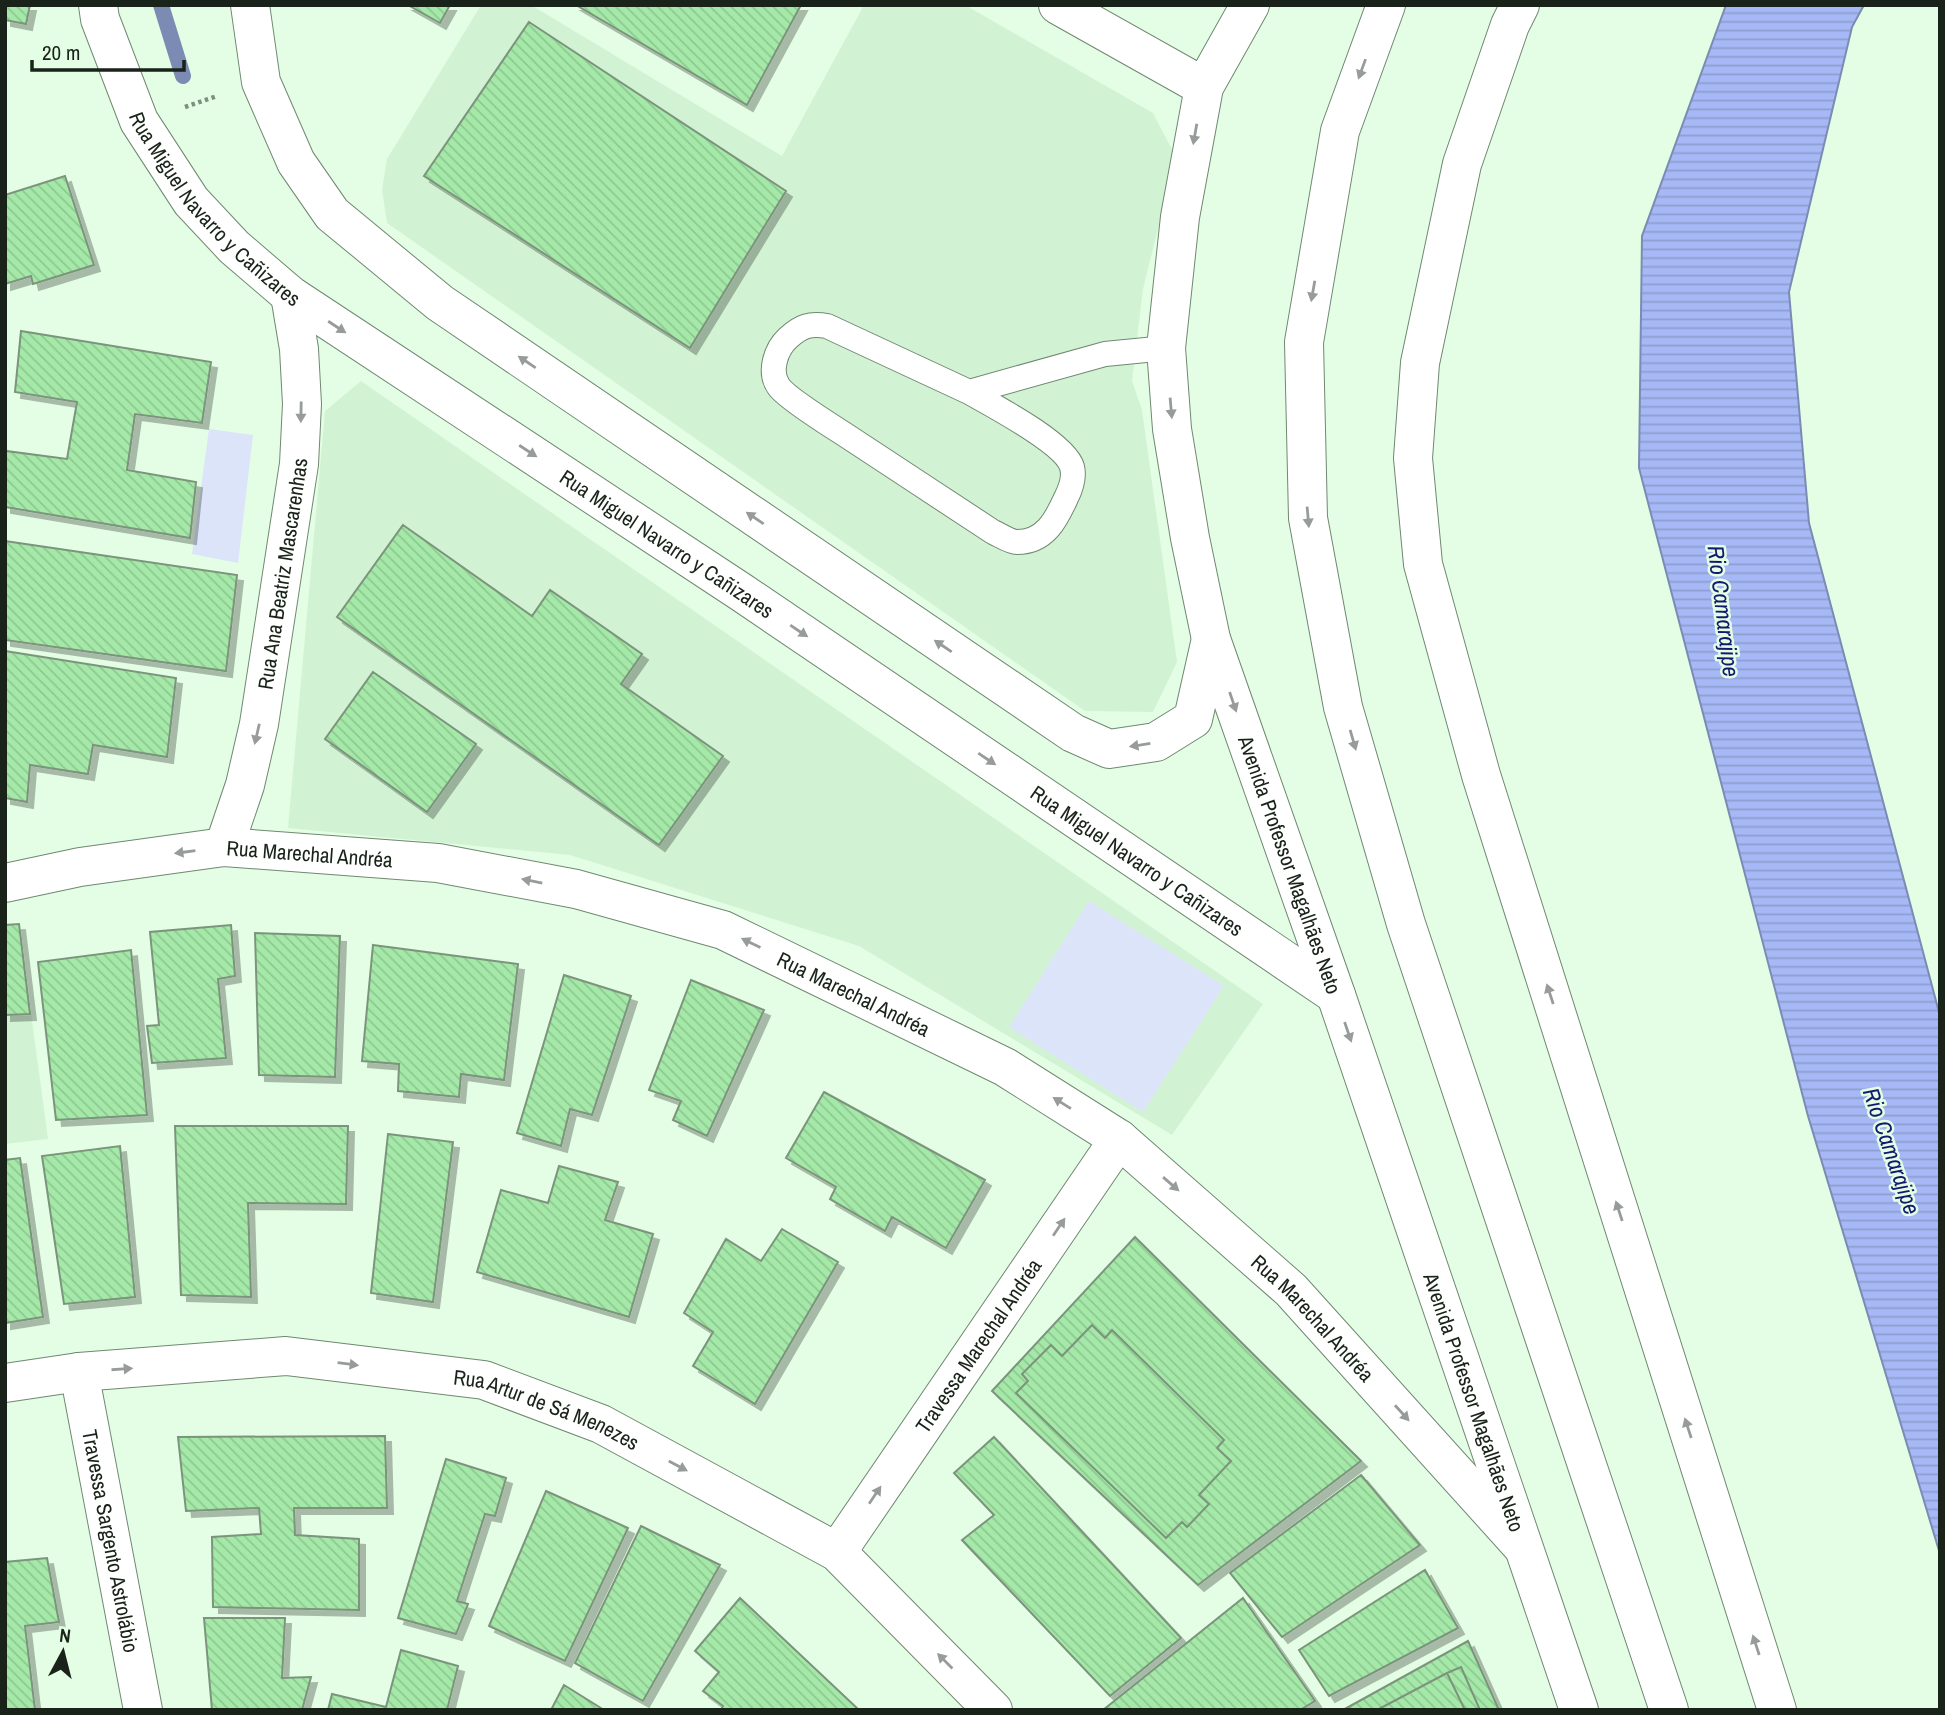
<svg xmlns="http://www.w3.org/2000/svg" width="1945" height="1715" viewBox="0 0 1945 1715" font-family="'Archivo Narrow',sans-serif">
<defs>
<pattern id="water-rules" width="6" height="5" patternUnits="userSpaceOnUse" patternTransform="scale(1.75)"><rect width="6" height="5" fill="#a6b8f5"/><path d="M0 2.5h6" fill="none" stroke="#8e9ed1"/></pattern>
<pattern id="building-back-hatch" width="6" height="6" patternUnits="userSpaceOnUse" patternTransform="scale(1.75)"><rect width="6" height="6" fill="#a5e9a9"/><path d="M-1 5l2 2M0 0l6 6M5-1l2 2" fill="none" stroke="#8dc891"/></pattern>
<filter id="shadow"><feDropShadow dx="6" dy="6" stdDeviation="0" flood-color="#0004"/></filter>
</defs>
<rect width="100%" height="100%" fill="#e3fee4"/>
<path fill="#d2f3d3" d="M 481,5 L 531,5 L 782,156 L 864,5 L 965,5 L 1153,113 L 1176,157 L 1143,289 L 1132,381 L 1142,410 L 1177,662 L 1153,712 L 1085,711 L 387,223 L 382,190 L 387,159 Z
M 361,381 L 1263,1004 L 1172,1135 L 859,946 L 570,855 L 288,828 L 325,411 Z
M 19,924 L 48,1139 L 5,1144 L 5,926 Z"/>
<path fill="#dce4f9" d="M 209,429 L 253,435 L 238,563 L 192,554 Z
M 1089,901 L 1224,986 L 1143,1112 L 1009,1027 Z"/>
<path fill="url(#water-rules)" stroke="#7c8bb3" stroke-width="2" d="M 1726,5 L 1864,5 L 1852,27 L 1789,292 L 1809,523 L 1940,1016 L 1940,1554 L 1808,1116 L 1639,468 L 1642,236 Z"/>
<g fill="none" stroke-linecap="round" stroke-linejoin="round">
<path stroke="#7c8bb3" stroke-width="16" d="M 161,5 L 183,76"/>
</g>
<path fill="url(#building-back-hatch)" stroke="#7c947c" stroke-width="2" filter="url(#shadow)" d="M 5,5 L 30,5 L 26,24 L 5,20 Z
M 408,5 L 450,5 L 440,23 Z
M 576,5 L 801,5 L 747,105 Z
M 529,22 L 786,191 L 690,348 L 424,176 Z
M 65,176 L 94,265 L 33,284 L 31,276 L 5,284 L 5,195 Z
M 21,331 L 211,362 L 202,423 L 135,414 L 127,470 L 196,482 L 190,538 L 5,507 L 6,451 L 67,459 L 77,402 L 15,392 Z
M 403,525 L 532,616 L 550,590 L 642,654 L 621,684 L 723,756 L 659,845 L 337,617 Z
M 5,541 L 237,575 L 226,671 L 5,640 Z
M 5,651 L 176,678 L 167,757 L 93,745 L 88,774 L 30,765 L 27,802 L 5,798 Z
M 373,672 L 476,744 L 427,812 L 325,739 Z
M 19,924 L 30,1014 L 5,1015 L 5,925 Z
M 231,925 L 235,976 L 218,979 L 226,1058 L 152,1063 L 147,1026 L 159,1025 L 150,932 Z
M 255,933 L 340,936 L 335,1077 L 259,1075 Z
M 373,945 L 518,964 L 504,1080 L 461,1074 L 459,1097 L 398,1091 L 399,1064 L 362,1061 Z
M 131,950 L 147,1115 L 56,1120 L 38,962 Z
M 564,975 L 631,996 L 592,1115 L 570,1109 L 561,1146 L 517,1133 Z
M 691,980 L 764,1010 L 707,1136 L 673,1120 L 681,1101 L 649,1090 Z
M 824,1092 L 985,1180 L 946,1248 L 892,1217 L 885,1231 L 830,1199 L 836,1187 L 786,1158 Z
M 175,1126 L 348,1126 L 346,1204 L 248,1203 L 251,1297 L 181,1295 Z
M 388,1134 L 453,1142 L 433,1302 L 371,1293 Z
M 120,1146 L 135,1297 L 64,1304 L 42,1156 Z
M 20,1158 L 43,1317 L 5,1323 L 5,1160 Z
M 559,1166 L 618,1182 L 605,1220 L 653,1234 L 629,1317 L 477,1272 L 501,1190 L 548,1203 Z
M 782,1229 L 838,1262 L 755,1404 L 693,1366 L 713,1332 L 684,1313 L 726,1239 L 761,1261 Z
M 1135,1237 L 1361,1461 L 1198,1585 L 992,1391 Z
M 1092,1325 L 1105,1338 L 1112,1330 L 1224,1440 L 1217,1448 L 1231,1461 L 1199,1495 L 1209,1504 L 1187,1527 L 1182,1522 L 1166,1538 L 1016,1393 L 1028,1381 L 1022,1374 L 1051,1345 L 1062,1356 Z
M 385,1436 L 387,1508 L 294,1508 L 295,1535 L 359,1539 L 359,1610 L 213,1607 L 212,1537 L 261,1534 L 259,1508 L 186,1511 L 178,1437 Z
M 994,1437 L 1181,1638 L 1110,1696 L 962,1540 L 994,1515 L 954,1473 Z
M 446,1459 L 506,1478 L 495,1516 L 485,1514 L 457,1601 L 468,1604 L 456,1634 L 398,1618 Z
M 1361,1475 L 1420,1545 L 1282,1637 L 1230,1573 Z
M 546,1491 L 628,1528 L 565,1661 L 489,1626 Z
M 641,1526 L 720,1565 L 643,1701 L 575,1663 Z
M 47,1558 L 59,1622 L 25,1626 L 35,1710 L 5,1710 L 5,1562 Z
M 1425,1570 L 1458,1628 L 1329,1696 L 1299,1650 Z
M 740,1598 L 859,1710 L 721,1710 L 723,1706 L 703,1691 L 719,1672 L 695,1651 Z
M 1243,1598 L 1315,1701 L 1300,1710 L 1103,1710 Z
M 204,1618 L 285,1618 L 282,1678 L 311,1677 L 302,1710 L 212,1710 Z
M 1468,1641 L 1499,1710 L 1343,1710 Z
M 401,1650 L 458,1666 L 447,1710 L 328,1710 L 332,1694 L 386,1707 Z
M 1461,1667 L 1480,1710 L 1377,1710 L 1447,1673 Z
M 1447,1673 L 1465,1710 L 1377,1710 Z
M 564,1685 L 604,1710 L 551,1710 Z"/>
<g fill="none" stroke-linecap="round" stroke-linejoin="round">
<defs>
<path id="service" d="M 969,392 C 992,405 1065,443 1072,467 C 1075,478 1070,490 1066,498 C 1056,520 1045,542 1017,542 C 1010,542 1000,535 993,532 C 943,499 894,467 844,434 C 830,425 788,399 779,387 C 768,372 776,349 788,338 C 801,326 810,323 827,326 L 969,392 L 1105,354 L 1166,348"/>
<g id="minor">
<path id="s1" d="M 224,847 L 245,785 L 259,724 L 299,464 L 302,404 L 299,349 L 290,295"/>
<path id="s2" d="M 5,883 L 80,867 L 224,847 L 438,863 L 576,889 L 723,930 L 1005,1067 L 1119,1139 L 1291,1290 L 1521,1545"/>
<path id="s3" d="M 79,1372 L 143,1710"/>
<path id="s4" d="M 5,1383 L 79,1372 L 286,1356 L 484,1380 L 601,1424 L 837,1552 L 993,1710"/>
<path id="s5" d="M 837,1552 L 1119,1139"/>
</g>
<g id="tertiary">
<path id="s6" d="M 98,5 L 100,19 L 139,121 L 191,201 L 234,247 L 290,295 L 741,592 L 1336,995"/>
<path d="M 250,5 L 261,82 L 296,162 L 332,214 L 440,303 L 1073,733 L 1109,749 L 1156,742 L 1193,719 L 1211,639"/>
<path d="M 1058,5 L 1204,87"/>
<path id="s7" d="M 1250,5 L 1204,87 L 1180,217 L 1166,348 L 1172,429 L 1190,538 L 1211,639 L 1336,995 L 1579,1710"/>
</g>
<path id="primary" d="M 1386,5 L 1340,131 L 1304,342 L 1308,518 L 1343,707 L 1406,924 L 1669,1710
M 1520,5 L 1510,25 L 1462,164 L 1420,363 L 1413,458 L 1423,564 L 1481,775 L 1777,1710"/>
</defs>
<use href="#service" stroke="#708871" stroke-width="26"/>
<use href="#minor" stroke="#708871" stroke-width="40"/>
<use href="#tertiary" stroke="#708871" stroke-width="40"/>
<use href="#primary" stroke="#708871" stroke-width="40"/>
<path stroke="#7d8f7d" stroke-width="4.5" stroke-dasharray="3.5 3.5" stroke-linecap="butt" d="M 185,107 L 217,96"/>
<use href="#service" stroke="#fff" stroke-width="24"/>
<use href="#minor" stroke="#fff" stroke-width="38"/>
<use href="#tertiary" stroke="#fff" stroke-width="38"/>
<use href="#primary" stroke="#fff" stroke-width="38"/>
</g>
<defs><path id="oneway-solid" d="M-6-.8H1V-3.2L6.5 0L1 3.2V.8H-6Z" transform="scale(1.75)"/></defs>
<g fill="#989c98">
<use href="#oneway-solid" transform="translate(1362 69) rotate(110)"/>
<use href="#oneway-solid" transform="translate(1195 134) rotate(100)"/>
<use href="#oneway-solid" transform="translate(1313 291) rotate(100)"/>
<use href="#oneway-solid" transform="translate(337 327) rotate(33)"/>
<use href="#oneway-solid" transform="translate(527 362) rotate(-146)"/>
<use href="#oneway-solid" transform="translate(1171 408) rotate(85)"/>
<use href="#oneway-solid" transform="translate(301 412) rotate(91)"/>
<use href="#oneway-solid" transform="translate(528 451) rotate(33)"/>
<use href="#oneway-solid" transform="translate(1308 517) rotate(85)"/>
<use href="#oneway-solid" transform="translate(755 518) rotate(-146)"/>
<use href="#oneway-solid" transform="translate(799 631) rotate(34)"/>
<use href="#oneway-solid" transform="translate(943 646) rotate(-146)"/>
<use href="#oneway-solid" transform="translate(1233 702) rotate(71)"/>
<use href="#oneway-solid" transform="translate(257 734) rotate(103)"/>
<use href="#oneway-solid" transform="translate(1353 740) rotate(74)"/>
<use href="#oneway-solid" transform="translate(1140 745) rotate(171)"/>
<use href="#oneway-solid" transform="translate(987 759) rotate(34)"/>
<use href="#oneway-solid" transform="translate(185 852) rotate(172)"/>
<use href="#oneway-solid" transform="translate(532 881) rotate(-169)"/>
<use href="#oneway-solid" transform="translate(751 943) rotate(-154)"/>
<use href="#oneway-solid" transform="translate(1550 994) rotate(-108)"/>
<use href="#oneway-solid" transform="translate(1348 1032) rotate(71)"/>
<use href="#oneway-solid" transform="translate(1062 1103) rotate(-148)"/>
<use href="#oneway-solid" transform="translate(1171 1184) rotate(41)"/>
<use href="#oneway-solid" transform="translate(1619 1211) rotate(-108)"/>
<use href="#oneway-solid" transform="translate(1059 1227) rotate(-56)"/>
<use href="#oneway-solid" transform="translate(348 1364) rotate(7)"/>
<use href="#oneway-solid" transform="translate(122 1369) rotate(-4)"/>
<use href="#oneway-solid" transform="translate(1402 1413) rotate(48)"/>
<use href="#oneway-solid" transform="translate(1688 1428) rotate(-108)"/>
<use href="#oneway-solid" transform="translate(678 1466) rotate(28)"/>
<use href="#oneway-solid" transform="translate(875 1495) rotate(-56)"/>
<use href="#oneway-solid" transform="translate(1756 1645) rotate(-108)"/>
<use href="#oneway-solid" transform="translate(945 1661) rotate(-135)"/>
</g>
<g text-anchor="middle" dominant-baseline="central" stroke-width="5" stroke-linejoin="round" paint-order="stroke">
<g font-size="21" fill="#192319" stroke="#e3fee4">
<text stroke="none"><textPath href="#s6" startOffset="240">Rua Miguel Navarro y Cañizares</textPath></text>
<text stroke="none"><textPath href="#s6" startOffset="807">Rua Miguel Navarro y Cañizares</textPath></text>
<text stroke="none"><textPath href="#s1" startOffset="280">Rua Ana Beatriz Mascarenhas</textPath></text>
<text stroke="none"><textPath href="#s2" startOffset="308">Rua Marechal Andréa</textPath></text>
<text stroke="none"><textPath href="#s6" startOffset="1374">Rua Miguel Navarro y Cañizares</textPath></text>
<text stroke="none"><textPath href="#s7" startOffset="892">Avenida Professor Magalhães Neto</textPath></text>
<text stroke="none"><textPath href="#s2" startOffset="875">Rua Marechal Andréa</textPath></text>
<text stroke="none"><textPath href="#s2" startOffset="1442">Rua Marechal Andréa</textPath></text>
<text stroke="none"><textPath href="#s5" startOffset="250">Travessa Marechal Andréa</textPath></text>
<text stroke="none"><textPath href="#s7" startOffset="1460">Avenida Professor Magalhães Neto</textPath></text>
<text stroke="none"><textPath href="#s4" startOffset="550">Rua Artur de Sá Menezes</textPath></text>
<text stroke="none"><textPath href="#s3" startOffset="172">Travessa Sargento Astrolábio</textPath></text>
</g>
<g font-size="23" font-style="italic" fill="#15196d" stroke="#e3fee4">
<text transform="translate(1724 611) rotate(83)">Rio Camarajipe</text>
<text transform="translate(1892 1151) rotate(71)">Rio Camarajipe</text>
</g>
</g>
<rect width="1945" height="1715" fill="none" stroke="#192319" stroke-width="14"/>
<g transform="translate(63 1652) rotate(7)" stroke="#e3fee4" stroke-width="5" paint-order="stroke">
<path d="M0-5L12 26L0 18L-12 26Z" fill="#192319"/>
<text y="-10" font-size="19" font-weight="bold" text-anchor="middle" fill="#192319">N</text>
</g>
<path d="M32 60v10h152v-10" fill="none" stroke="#192319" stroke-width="3.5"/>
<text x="42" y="60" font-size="21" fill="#192319" stroke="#e3fee4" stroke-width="5" paint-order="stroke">20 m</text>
</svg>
